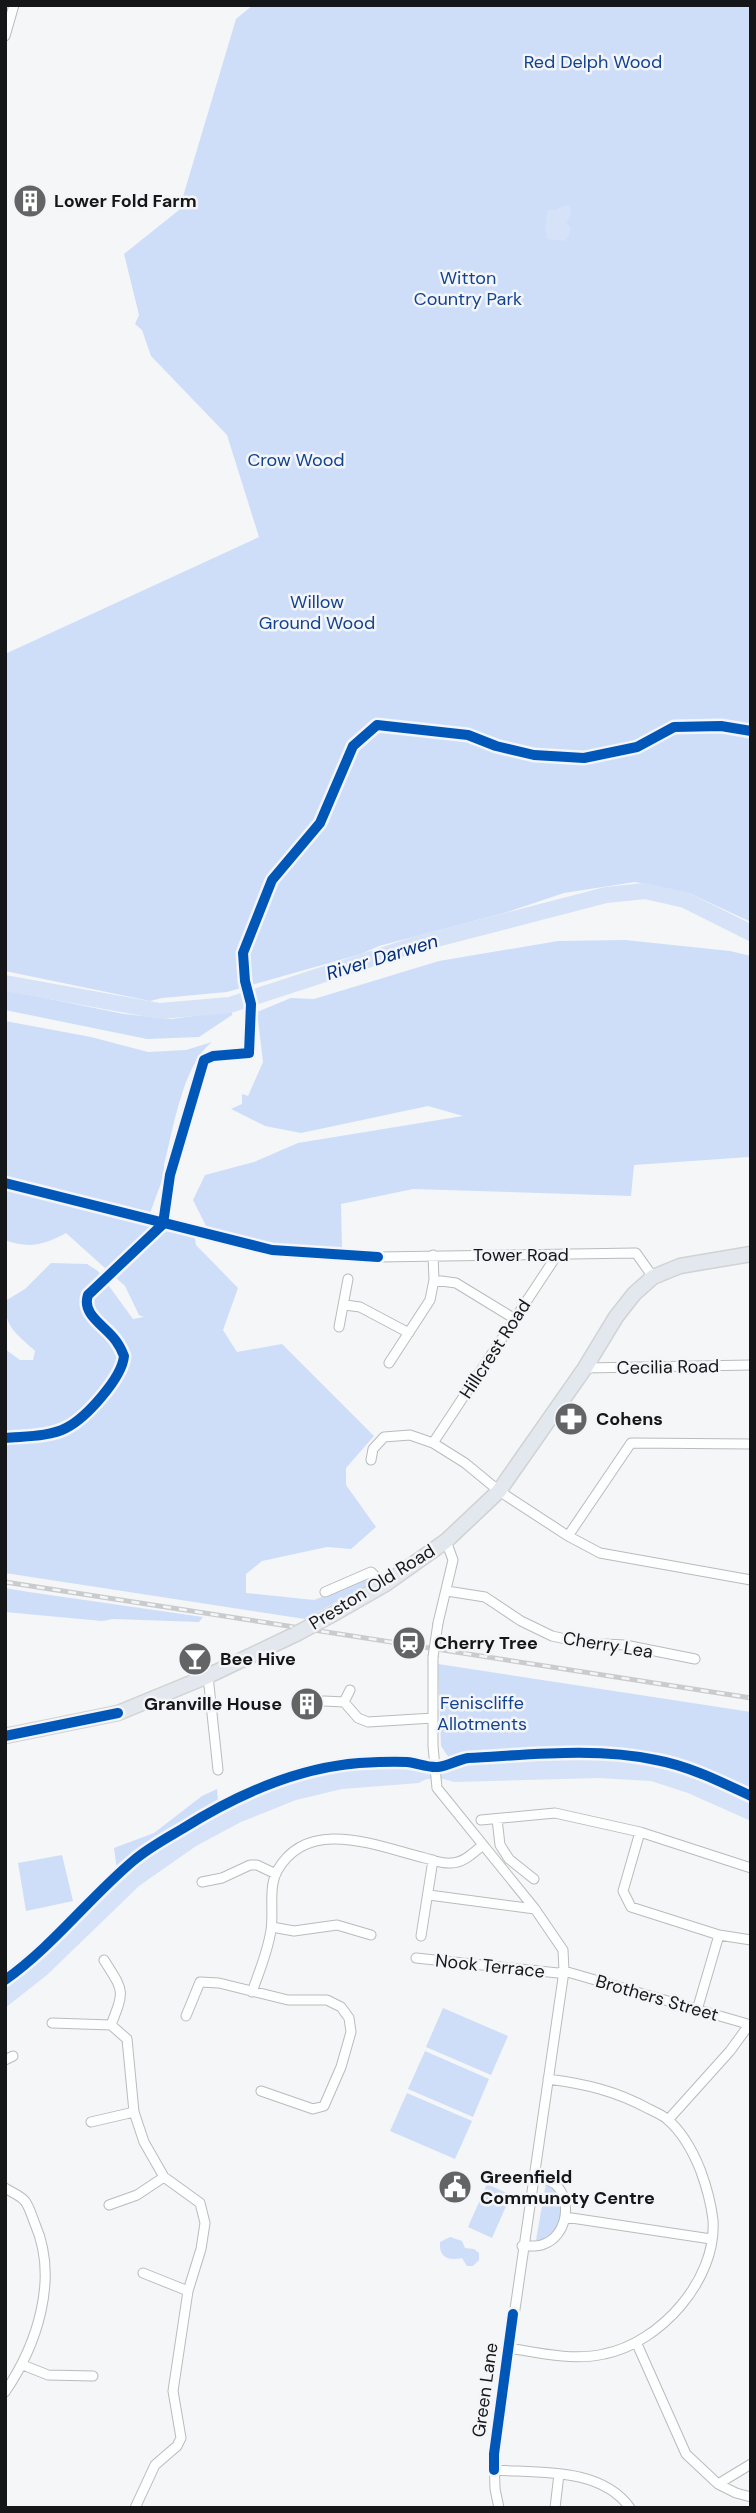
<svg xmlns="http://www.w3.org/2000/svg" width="756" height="2513" viewBox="0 0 756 2513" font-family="'DM Sans',sans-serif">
<rect width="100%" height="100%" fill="#f4f6f8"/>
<path fill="#cedef9" d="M 253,5 L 751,5 L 751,922 L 689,893 L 635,882 L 564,893 L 504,913 L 379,946 L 361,954 L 227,992 L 162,998 L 150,1001 L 5,971 L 5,654 L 259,537 L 227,435 L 151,356 L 142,330 L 135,324 L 139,315 L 124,254 L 179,210 L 236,19 Z
M 625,940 L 730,951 L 751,956 L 751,1164 L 749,1157 L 634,1165 L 631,1196 L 413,1189 L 341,1204 L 342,1248 L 273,1244 L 207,1228 L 193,1200 L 205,1175 L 254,1162 L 298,1143 L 463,1116 L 428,1106 L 301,1133 L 265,1126 L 231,1109 L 242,1104 L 242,1094 L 248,1096 L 263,1062 L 257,1012 L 291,998 L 314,999 L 439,961 L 558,941 Z
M 5,990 L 124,1014 L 171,1019 L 232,1011 L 232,1015 L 199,1037 L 147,1039 L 5,1010 Z
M 5,1021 L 91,1037 L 148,1052 L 186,1050 L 212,1042 C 183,1064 173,1130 164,1165 L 164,1175 L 146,1224 L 194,1235 L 196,1245 L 238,1288 L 223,1330 L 237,1352 L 282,1344 L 374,1436 L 346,1468 L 346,1485 L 376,1527 L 351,1549 L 327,1547 L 262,1561 L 246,1574 L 246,1593 L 314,1600 L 366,1580 L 368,1585 L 305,1619 L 5,1573 L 5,1349 L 20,1360 L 33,1360 L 35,1351 C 16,1333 5,1328 5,1301 L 25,1289 L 51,1263 L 87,1264 L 98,1271 L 133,1319 L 144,1317 L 139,1315 L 125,1286 L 66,1233 C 44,1245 29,1249 5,1240 Z
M 5,1588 L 29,1592 L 203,1617 L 199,1622 L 113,1619 L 102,1621 L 5,1612 Z
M 438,1664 L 751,1712 L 751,1792 L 705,1771 L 656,1756 L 627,1751 L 519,1753 L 449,1758 L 441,1746 Z
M 217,1789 L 218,1801 L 137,1853 L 117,1870 L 114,1848 L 154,1833 L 202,1796 Z
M 62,1855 L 73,1901 L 26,1911 L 18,1863 Z
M 443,2008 L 508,2036 L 491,2075 L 426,2047 Z
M 425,2051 L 489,2079 L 473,2117 L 408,2089 Z
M 407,2093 L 472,2121 L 455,2159 L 390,2131 Z
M 546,2183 C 571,2198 564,2241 536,2240 Z
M 487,2184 L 511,2195 L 492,2238 L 468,2227 Z
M 450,2237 L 462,2241 L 465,2248 L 474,2249 L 479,2253 L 479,2260 L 473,2266 L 467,2266 L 462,2258 C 447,2261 439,2257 440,2242 Z"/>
<path fill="#d6e2f7" d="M 563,206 L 569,206 C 572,213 572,217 566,222 L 571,228 L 569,235 L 565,241 L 547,239 L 545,227 L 548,210 L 556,210 Z
M 598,1758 C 616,1759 635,1758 653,1762 C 687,1769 719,1785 751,1799 L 751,1821 L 688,1793 L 651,1781 L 599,1778 L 454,1782 C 442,1778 429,1776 419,1783 L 342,1789 L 296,1800 L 241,1822 L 196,1846 L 139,1886 L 47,1975 L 5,2008 L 5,1985 L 22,1972 L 126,1871 L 158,1847 L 209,1815 L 268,1788 L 319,1773 L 368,1766 L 395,1765 L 438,1770 L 466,1761 Z"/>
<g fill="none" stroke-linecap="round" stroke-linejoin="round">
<path stroke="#d6e2f7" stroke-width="16" d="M 5,983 L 160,1011 L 230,1005 L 417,944 L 606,895 L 645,891 L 685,900 L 751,933"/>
<defs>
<path id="street" d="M 5,36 L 14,5
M 378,1257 L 636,1253 L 653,1277
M 434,1280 L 456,1283 L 515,1319
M 345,1305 L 360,1307 L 409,1333
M 339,1327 L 348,1279
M 389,1363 L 430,1300 L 434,1280 L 433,1255
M 585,1368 L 751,1365
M 433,1443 L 557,1255
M 371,1460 L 373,1449 L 384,1437 L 410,1435 L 433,1443 L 465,1463 L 499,1491 L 568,1536 L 600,1553 L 751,1580
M 568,1536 L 631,1443 L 751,1444
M 447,1591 L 485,1597 L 521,1621 L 552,1636 L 584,1643 L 625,1645 L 695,1659
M 325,1592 L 371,1572 L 384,1585
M 438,1623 L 453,1560 L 446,1541
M 433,1657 L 433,1746 L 437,1788 L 535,1909 L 563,1950 L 564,1971 L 494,2454 L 495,2489 L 499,2508
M 208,1676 L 218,1770
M 350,1690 L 344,1702 L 358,1718 L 368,1722 L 433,1718
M 324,1701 L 344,1702
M 497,1819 L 500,1845 L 509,1859 L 534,1879
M 481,1820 L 555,1813 L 640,1832 L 751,1868
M 640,1832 L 623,1891 L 631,1907 L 719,1935 L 751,1940
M 202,1882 L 222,1878 L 250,1865 L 257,1865 L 276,1874
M 429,1895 L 535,1909
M 272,1927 L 294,1931 L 337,1925 L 371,1935
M 421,1936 L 433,1860
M 416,1958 L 558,1973 L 564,1971 L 751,2025
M 104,1960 C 124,1992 125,1989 111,2025
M 252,1992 C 259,1972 268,1951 271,1930 C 274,1911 268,1889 277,1871 C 308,1815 379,1847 425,1858 C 433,1860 443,1864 451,1863 C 464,1863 474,1852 483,1845
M 697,2010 L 719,1935
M 186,2016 L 200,1982 L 219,1983 L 288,2000 L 327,2000 L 341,2007 L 349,2018 L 351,2032 L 341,2067 L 324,2106 L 313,2109 L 261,2091
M 52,2023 L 111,2025 L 127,2039 L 134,2112 L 144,2142 L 164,2177 L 200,2203 L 205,2223 L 201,2249 L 188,2291 L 173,2391 L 181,2438 L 177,2446 L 155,2465 L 135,2508
M 5,2060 L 13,2056
M 668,2120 L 730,2051 L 749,2025
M 91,2122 L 134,2112
M 5,2188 C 11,2192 19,2195 24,2200 C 29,2205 32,2217 35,2224 C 59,2279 37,2345 5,2392
M 109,2205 L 137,2195 L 164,2177
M 565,2217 L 711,2239
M 522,2246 C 529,2246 538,2247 544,2244 C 567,2236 573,2200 555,2184 C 549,2180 541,2178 535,2175
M 143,2273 L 188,2291
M 637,2344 L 686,2454 L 718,2484 L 736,2493 L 751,2497
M 509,2348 C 539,2353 573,2361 604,2354 C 660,2343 717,2280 713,2220 C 711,2203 706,2185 700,2169 C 693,2152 682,2132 668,2120 C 663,2115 655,2112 649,2109 C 616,2091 586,2084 548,2079
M 23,2365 L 48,2375 L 93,2376
M 494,2470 C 538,2473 601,2467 630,2508
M 718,2484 L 751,2464
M 555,2508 L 559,2474"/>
<path id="primary" d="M 337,1612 L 384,1585 L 446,1541 L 499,1491 L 585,1368 L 616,1317 L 634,1294 L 653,1277 L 680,1266 L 751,1254
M 5,1736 L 118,1713 L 208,1676 L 296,1634"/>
</defs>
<use href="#street" stroke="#babbbc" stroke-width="11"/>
<use href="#primary" stroke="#d1d2d3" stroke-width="17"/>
<use href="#street" stroke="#fdfefe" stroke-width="9"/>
<use href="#primary" stroke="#e3e8ef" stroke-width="14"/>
<defs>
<path id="rail" d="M 5,1582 L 751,1698"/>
</defs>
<use href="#rail" stroke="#cacbcc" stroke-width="5"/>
<use href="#rail" stroke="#f3f5f9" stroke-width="2.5" stroke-dasharray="8" stroke-linecap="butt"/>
<defs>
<path id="street-bridge" d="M 433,1657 L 438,1623"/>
<path id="primary-bridge" d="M 296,1634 L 337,1612"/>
</defs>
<use href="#street-bridge" stroke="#babbbc" stroke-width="11" stroke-linecap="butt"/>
<use href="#primary-bridge" stroke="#d1d2d3" stroke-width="17" stroke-linecap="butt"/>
<use href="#street-bridge" stroke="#fdfefe" stroke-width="9"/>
<use href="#primary-bridge" stroke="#e3e8ef" stroke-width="14"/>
<defs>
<path id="cycleway" d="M 5,1183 L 272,1250 L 378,1257
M 5,1438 C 24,1436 49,1437 66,1428 C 86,1418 122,1378 124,1356 C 122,1351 119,1345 116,1341 C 106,1326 81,1315 88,1295 L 163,1224 L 170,1175 L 204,1060 L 213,1056 L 249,1053 L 251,1004 L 245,981 L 243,953 L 272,880 L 320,823 L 353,746 L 377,725 L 468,735 L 496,746 L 534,755 L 584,758 L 637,747 L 674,727 L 721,726 L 751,731
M 5,1736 L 118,1713
M 5,1980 C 53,1946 89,1898 133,1861 C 148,1848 165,1839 182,1829 C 236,1795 295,1768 359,1763 C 375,1762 391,1761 407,1762 C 417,1763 428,1768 438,1767 C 448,1766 457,1760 468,1758 C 529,1755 595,1747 656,1760 C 689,1766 721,1782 751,1796
M 494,2470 L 494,2454 L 513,2314"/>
</defs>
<use href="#cycleway" stroke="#f3f5f9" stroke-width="15"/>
<use href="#cycleway" stroke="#0057b8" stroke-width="10"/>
</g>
<defs>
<symbol id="building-disc" viewBox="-11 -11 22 22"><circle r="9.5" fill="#636466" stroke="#f3f5f9"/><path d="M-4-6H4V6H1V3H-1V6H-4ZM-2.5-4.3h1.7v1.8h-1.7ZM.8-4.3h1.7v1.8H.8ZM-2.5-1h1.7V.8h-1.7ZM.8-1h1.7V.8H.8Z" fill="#fff"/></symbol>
<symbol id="pharmacy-disc" viewBox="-11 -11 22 22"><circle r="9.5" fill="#636466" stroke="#f3f5f9"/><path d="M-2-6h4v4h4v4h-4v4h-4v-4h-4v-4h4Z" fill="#fff"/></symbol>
<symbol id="station-disc" viewBox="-11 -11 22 22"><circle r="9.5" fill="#636466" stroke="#f3f5f9"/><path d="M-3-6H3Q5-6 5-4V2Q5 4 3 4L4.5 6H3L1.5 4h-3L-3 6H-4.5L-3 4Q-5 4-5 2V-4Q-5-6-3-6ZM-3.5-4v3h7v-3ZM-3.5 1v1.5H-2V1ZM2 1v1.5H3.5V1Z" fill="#fff"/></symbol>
<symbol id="bar-disc" viewBox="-11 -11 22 22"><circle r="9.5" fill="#636466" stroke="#f3f5f9"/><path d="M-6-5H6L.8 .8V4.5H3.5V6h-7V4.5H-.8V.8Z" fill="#fff"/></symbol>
<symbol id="civic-disc" viewBox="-11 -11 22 22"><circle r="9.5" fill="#636466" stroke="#f3f5f9"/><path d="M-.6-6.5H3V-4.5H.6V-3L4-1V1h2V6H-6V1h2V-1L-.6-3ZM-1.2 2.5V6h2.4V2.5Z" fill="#fff"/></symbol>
</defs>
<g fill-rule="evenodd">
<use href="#building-disc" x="11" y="182" width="38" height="38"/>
<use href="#pharmacy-disc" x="552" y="1400" width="38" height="38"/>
<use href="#station-disc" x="390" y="1624" width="38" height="38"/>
<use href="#bar-disc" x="176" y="1640" width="38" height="38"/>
<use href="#building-disc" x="288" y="1685" width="38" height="38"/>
<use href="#civic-disc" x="436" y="2168" width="38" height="38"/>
</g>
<g text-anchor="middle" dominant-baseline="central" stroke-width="5" stroke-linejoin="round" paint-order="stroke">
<g font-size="18" fill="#12438f" stroke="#f3f5f9">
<text x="593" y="62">Red Delph Wood</text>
<text x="468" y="278">Witton<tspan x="468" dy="21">Country Park</tspan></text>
<text x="296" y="460">Crow Wood</text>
<text x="317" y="602">Willow<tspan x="317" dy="21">Ground Wood</tspan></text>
<text x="482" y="1703">Feniscliffe<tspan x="482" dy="21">Allotments</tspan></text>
</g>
<g font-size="18" font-weight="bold" fill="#151617" stroke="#f3f5f9" text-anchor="start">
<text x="54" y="201">Lower Fold Farm</text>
<text x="596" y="1419">Cohens</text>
<text x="434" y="1643">Cherry Tree</text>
<text x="220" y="1659">Bee Hive</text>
<text x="282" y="1704" text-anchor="end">Granville House</text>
<text x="480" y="2177">Greenfield<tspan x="480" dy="21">Communoty Centre</tspan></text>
</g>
<g font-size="18" fill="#151617" stroke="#f3f5f9">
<text x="521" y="1255">Tower Road</text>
<text transform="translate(495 1349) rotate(-57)">Hillcrest Road</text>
<text transform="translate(668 1367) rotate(-1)">Cecilia Road</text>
<text transform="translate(372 1587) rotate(-32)">Preston Old Road</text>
<text transform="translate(608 1645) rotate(9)">Cherry Lea</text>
<text transform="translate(490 1966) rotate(6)">Nook Terrace</text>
<text transform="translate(657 1998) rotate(16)">Brothers Street</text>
<text transform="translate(485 2390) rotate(-82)">Green Lane</text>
</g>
<g font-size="19" font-style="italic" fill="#002e79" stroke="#f3f5f9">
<text transform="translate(382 957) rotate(-17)">River Darwen</text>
</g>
</g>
<rect width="756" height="2513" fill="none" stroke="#151617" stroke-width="14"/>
</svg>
